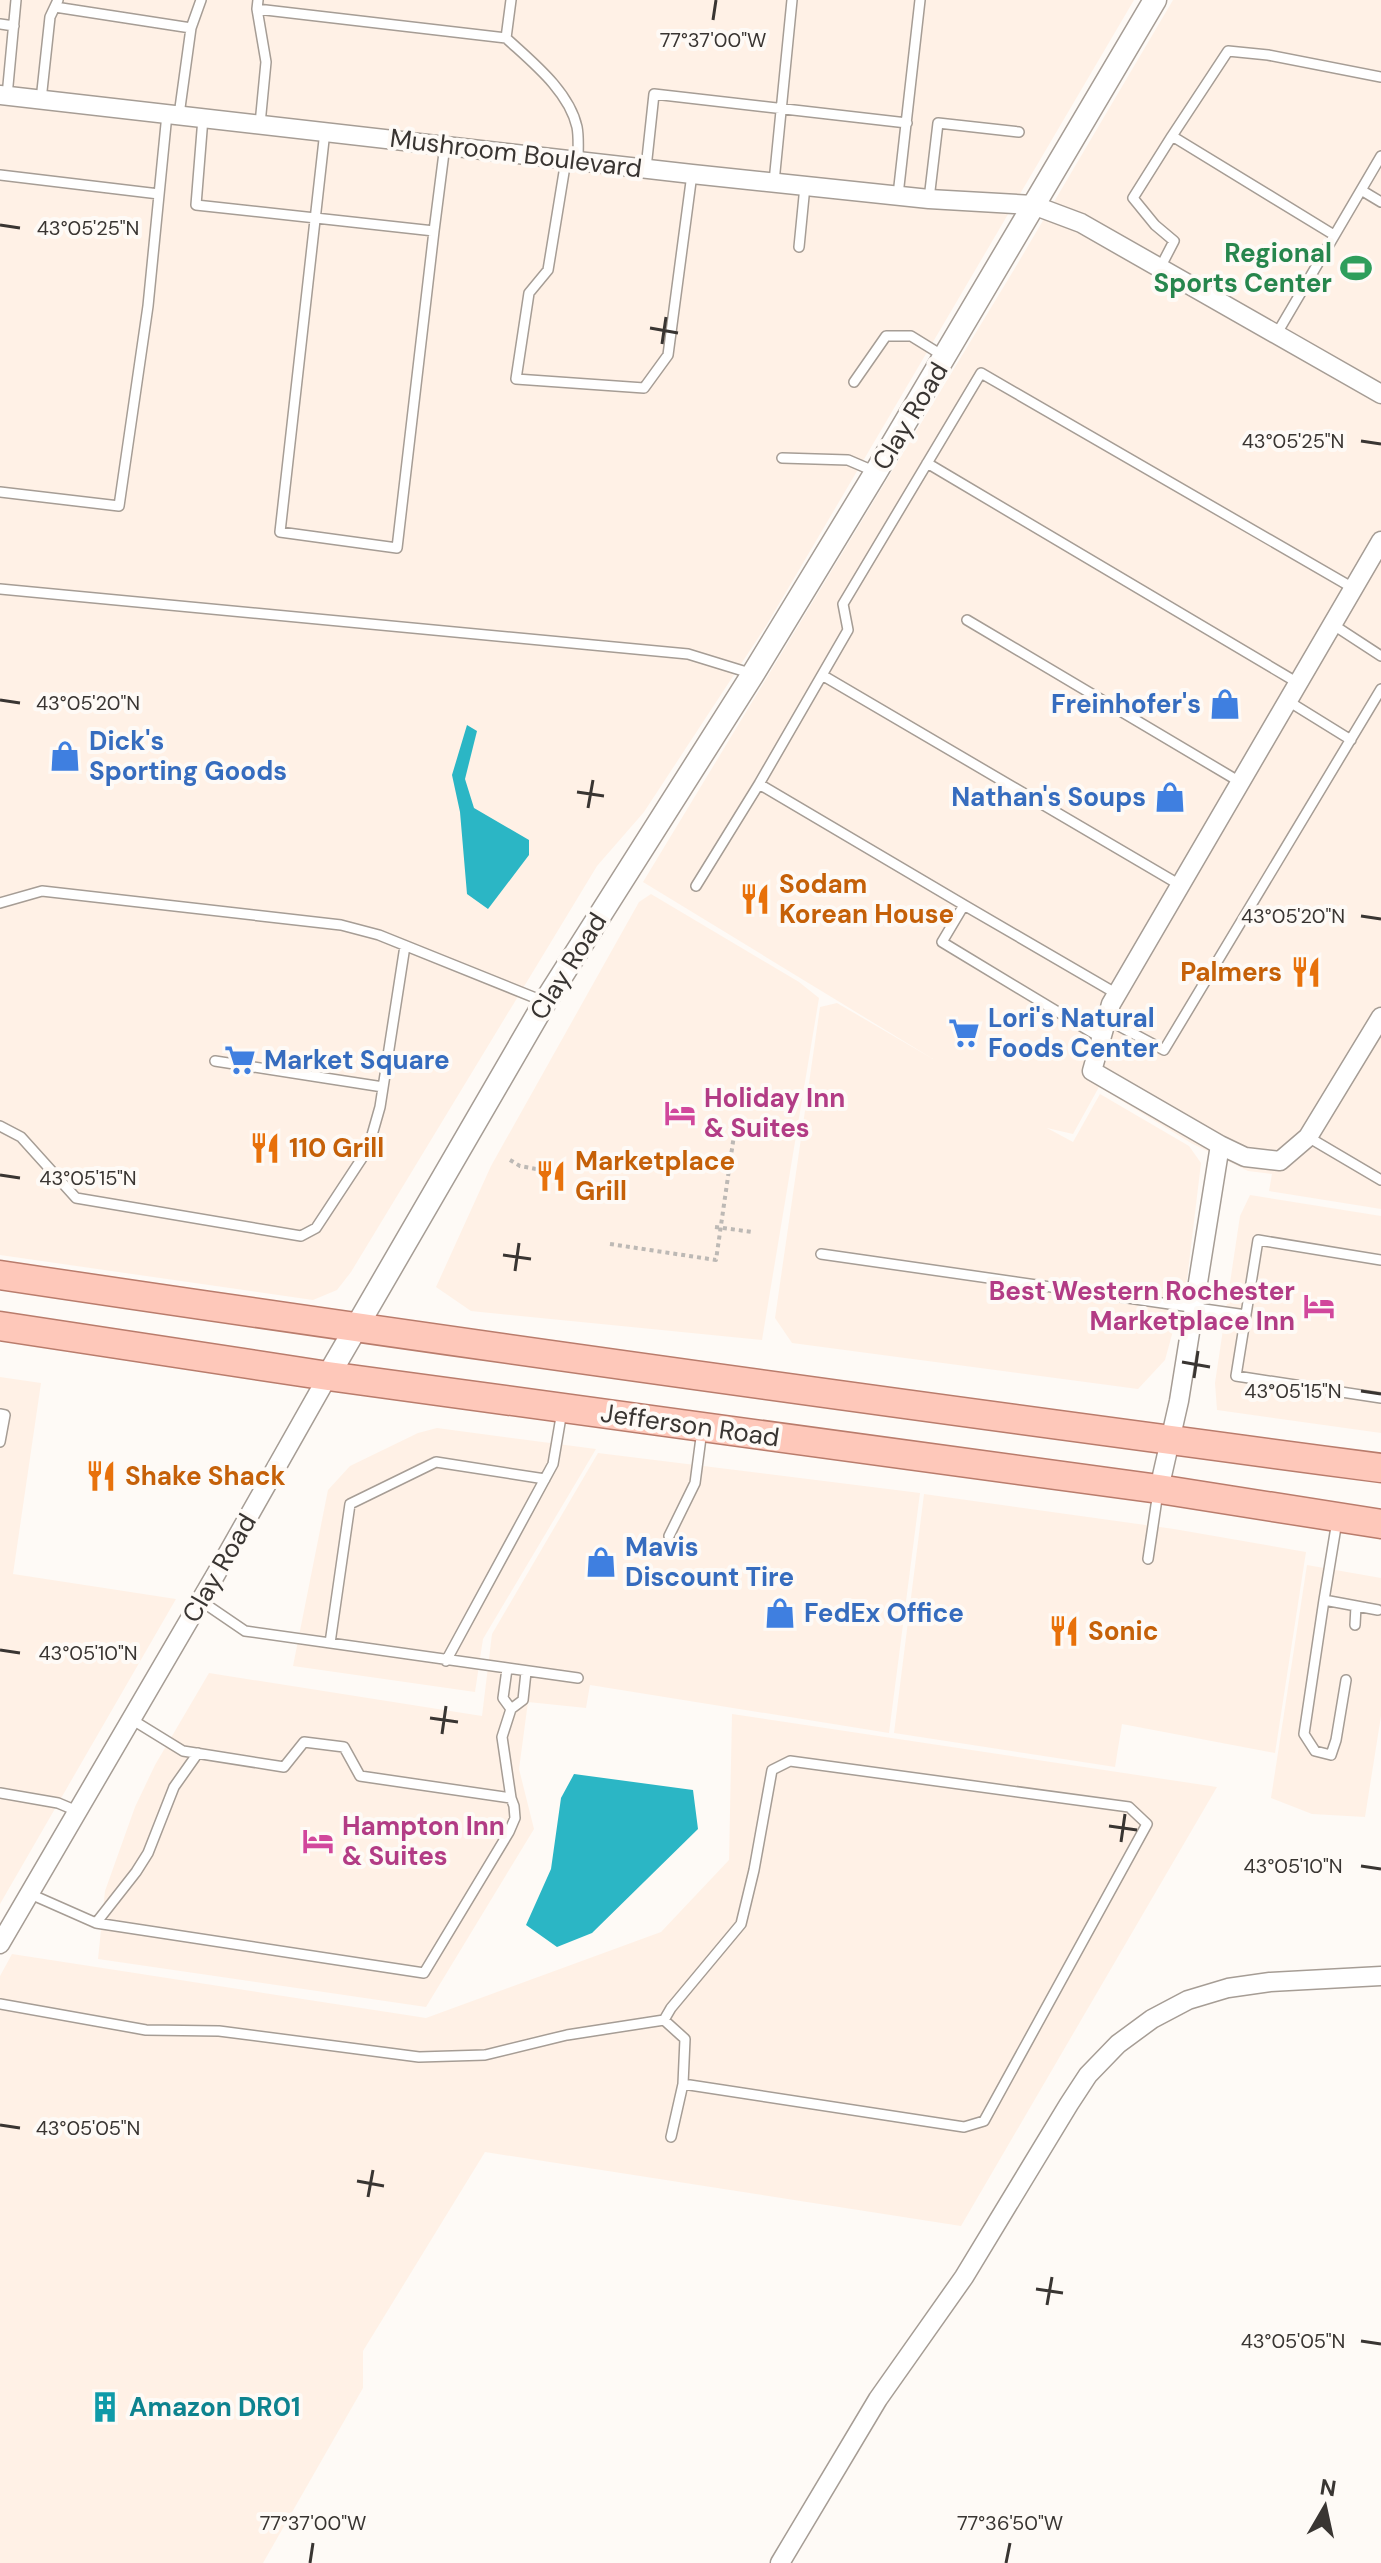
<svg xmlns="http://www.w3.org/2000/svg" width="1381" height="2563" viewBox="0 0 1381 2563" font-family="'DM Sans',sans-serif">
<rect width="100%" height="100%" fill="#fefaf6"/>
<path fill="#fff1e6" d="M 0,0 L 1134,0 L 766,626 L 644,812 L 597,866 L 351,1272 L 337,1290 L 313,1300 L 0,1255 Z
M 1173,0 L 1381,0 L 1381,1209 L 1269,1191 L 1272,1174 L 1248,1171 L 1191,1143 L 1099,1087 L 1073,1134 L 1047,1128 L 1073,1142 L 1100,1094 L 1189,1146 L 1201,1163 L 1187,1280 L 1165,1360 L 1138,1389 L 792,1343 L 775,1318 L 820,1007 L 837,1003 L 933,1059 L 643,882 L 1015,268 Z
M 651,894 L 799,982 L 819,998 L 762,1340 L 471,1311 L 436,1287 L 491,1166 L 639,902 Z
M 1250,1195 L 1381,1216 L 1381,1433 L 1217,1410 L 1215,1383 L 1240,1216 Z
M 0,1377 L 41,1383 L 13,1574 L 176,1599 L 0,1904 Z
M 437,1428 L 596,1449 L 483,1639 L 475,1692 L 293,1666 L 328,1490 L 350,1466 L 418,1433 Z
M 598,1453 L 920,1493 L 889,1733 L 590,1685 L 586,1708 L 528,1702 L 519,1769 L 534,1829 L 426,2007 L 98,1959 L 105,1891 L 135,1807 L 155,1765 L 209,1673 L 482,1716 L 492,1634 Z
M 924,1494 L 1174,1529 L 1306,1552 L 1275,1753 L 1122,1724 L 1115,1767 L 894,1733 Z
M 1307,1565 L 1381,1578 L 1381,1716 L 1365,1817 L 1312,1814 L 1271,1798 Z
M 732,1714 L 1217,1787 L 961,2226 L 485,2152 L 363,2351 L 363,2388 L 263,2563 L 0,2563 L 0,1976 L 12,1954 L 426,2018 L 661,1932 L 729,1860 Z"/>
<path fill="#2bb6c5" d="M 467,725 L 477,731 L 465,779 L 474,808 L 529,840 L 529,855 L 488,909 L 467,894 L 460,812 L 452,775 Z
M 574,1774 L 693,1790 L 698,1829 L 592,1933 L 557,1947 L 526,1925 L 551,1869 L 561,1798 Z"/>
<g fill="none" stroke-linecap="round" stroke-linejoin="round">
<defs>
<path id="service" d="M 258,0 L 257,9 L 266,62 L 260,124
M 511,0 L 506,38 C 532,62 569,91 577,127 C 579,137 578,149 578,160
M 55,7 L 191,28
M 257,9 L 506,38
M 0,24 L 14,26
M 7,96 L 16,0
M 41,100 L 50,17 L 58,0
M 179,115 L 191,28 L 201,0
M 203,118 L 196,205 L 434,231 L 445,145
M 325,131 L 280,532 L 397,548 L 434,231
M 566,160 L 548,270 L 529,293 L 516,379 L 644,388 L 668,355 L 692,174
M 646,168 L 654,94 L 907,123
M 0,175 L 159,194
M 774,182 L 792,0
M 1361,190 L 1381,202
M 898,195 L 920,0
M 929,199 L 938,123 L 1019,132
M 1334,235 L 1172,136 L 1228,51 L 1268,55 L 1381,77
M 799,247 L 805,186
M 1160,268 L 1174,241 L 1155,225 L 1133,198 L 1172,136
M 1276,335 L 1381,156
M 854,382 L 886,336 L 911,336 L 945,357
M 782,458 L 848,460 L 876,472
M 927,463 L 1298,683
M 0,492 L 119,506 L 148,306 L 167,114
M 0,589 L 688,654 L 753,674
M 967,620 L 1240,782
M 1332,624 L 1381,656
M 822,675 L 1180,885
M 1288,701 L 1351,740
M 759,784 L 964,905
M 696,886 L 759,784 L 848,630 L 843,604 L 981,373 L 1353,588
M 0,903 L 42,891 L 341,925 L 379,935 L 543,1001
M 1106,1019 L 1164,1050 L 1381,689
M 1101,1038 L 942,942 L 964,905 L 1117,994
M 215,1061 L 383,1087
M 0,1126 L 21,1137 L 76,1198 L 301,1236 L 316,1228 L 368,1149 L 380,1107 L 405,946
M 1308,1137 L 1381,1180
M 821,1254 L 1246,1315
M 1381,1260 L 1258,1240 L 1236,1376 L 1381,1398
M 0,1414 L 5,1415 L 0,1442
M 1337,1521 L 1324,1600 L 1378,1610
M 669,1536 L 695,1483 L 702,1430
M 1148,1559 L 1158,1492
M 1324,1600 L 1304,1734 L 1315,1751 L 1331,1755 L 1336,1740 L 1346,1680
M 201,1601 L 245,1631 L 578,1678
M 1355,1625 L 1356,1606
M 330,1643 L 350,1504 L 436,1462 L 545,1479
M 446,1661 L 553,1464 L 562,1411
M 511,1709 L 523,1700 L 526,1672
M 131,1719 L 183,1751 L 284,1767 L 304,1742 L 344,1747 L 360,1776 L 511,1798
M 0,1793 L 58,1803 L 77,1811
M 28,1893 L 96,1923 L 424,1973 L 509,1832 L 515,1818 L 514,1806 L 511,1798 L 502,1737 L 511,1709 L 503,1698 L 507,1669
M 96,1923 L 136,1872 L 148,1853 L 174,1787 L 198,1753
M 0,2004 L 146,2030 L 219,2031 L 419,2057 L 485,2055 L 567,2035 L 664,2020 L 671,2008 L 741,1924 L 754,1870 L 772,1770 L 790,1761 L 1129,1807 L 1147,1824 L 984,2121 L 964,2127 L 683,2084 L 671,2137
M 664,2020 L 685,2039 L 683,2084"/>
<path id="minor" d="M 0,95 L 692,174 L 929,199 L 1033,205 L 1081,223 L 1381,394
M 1220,1145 L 1245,1157 L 1280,1161 L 1308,1137 L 1381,1017
M 1159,1489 L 1179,1401 L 1220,1145 L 1092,1071 L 1111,1004 L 1381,541
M 0,1944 L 216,1574 L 328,1376
M 780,2563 L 878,2399 L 964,2277 L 1069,2104 L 1088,2075 L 1118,2044 L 1152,2019 L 1188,2000 L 1228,1988 L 1270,1982 L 1381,1976"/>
<path id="tertiary" d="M 328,1376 L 545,1002 L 753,674 L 876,472 L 1155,0"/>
<path id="primary" d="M 0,1275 C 460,1344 920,1407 1381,1468
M 0,1326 L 328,1376 L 1159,1489 L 1381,1524"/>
</defs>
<use href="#service" stroke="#a69d95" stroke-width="12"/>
<use href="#minor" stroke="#a69d95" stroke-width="21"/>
<use href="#tertiary" stroke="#a69d95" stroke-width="25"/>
<use href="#primary" stroke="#b97c6c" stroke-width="31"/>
<path stroke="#bdb9b5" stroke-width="4" stroke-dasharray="4 4" stroke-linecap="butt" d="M 510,1160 L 520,1166 L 536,1169
M 715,1227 L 753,1232
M 610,1244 L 716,1260 L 734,1135"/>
<use href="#service" stroke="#fff" stroke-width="9"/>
<use href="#minor" stroke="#fff" stroke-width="18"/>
<use href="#tertiary" stroke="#fff" stroke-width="22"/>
<use href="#primary" stroke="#fec8ba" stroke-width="28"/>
</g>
<path fill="none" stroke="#393532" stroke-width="3" d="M 713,20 L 716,0M 0,225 L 20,228M 650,328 L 678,333M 662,344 L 666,317M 1361,441 L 1381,444M 0,700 L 20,703M 577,792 L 604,796M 588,808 L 593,780M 1361,916 L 1381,919M 0,1175 L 20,1178M 503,1255 L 531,1259M 515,1271 L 519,1243M 1182,1362 L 1210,1367M 1194,1378 L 1198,1351M 1361,1391 L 1381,1394M 0,1650 L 20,1653M 430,1718 L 458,1722M 442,1734 L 446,1706M 1109,1826 L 1137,1830M 1121,1842 L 1125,1814M 1361,1866 L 1381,1869M 0,2125 L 20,2128M 357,2181 L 384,2186M 368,2197 L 373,2170M 1036,2289 L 1063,2293M 1047,2305 L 1052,2277M 1361,2341 L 1381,2344M 310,2563 L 313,2543M 1006,2563 L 1010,2543"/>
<defs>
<symbol id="stadium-bare" viewBox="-9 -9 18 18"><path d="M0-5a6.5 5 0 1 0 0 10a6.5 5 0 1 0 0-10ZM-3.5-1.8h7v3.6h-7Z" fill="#2e9e5b" stroke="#fefaf6" stroke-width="2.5" paint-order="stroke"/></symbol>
<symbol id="shop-bare" viewBox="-9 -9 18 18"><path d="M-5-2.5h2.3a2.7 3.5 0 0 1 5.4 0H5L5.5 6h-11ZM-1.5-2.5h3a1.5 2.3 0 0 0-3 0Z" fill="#3f7fe0" stroke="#fefaf6" stroke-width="2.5" paint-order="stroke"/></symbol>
<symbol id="restaurant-bare" viewBox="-9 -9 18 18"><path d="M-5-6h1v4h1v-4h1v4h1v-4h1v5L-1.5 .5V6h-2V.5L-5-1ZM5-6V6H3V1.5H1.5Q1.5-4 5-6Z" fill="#e8710a" stroke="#fefaf6" stroke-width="2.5" paint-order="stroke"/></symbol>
<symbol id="supermarket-bare" viewBox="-9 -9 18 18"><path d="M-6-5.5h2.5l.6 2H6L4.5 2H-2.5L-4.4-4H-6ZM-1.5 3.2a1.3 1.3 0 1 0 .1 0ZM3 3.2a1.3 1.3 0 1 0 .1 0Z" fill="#3f7fe0" stroke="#fefaf6" stroke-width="2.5" paint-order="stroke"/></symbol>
<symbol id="hotel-bare" viewBox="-9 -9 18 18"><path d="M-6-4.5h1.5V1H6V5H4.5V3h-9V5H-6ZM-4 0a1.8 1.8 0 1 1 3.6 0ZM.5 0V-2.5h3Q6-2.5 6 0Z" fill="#d1479c" stroke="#fefaf6" stroke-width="2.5" paint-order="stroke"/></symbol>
<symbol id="building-bare" viewBox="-9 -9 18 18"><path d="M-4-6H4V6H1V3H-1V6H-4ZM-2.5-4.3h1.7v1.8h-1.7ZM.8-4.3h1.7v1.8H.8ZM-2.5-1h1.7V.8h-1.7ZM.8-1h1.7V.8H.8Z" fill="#0f9aa8" stroke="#fefaf6" stroke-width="2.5" paint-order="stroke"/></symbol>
</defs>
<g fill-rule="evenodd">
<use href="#stadium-bare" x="1334" y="246" width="44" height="44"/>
<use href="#shop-bare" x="1203" y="682" width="44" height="44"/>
<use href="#shop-bare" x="43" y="734" width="44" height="44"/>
<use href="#shop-bare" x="1148" y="775" width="44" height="44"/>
<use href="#restaurant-bare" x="733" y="877" width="44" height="44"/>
<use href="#restaurant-bare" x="1284" y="950" width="44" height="44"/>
<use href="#supermarket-bare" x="942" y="1011" width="44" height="44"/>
<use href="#supermarket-bare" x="218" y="1038" width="44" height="44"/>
<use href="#hotel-bare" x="658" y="1091" width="44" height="44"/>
<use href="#restaurant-bare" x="243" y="1126" width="44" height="44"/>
<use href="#restaurant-bare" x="529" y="1154" width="44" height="44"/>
<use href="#hotel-bare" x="1297" y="1284" width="44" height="44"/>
<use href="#restaurant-bare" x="79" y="1454" width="44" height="44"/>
<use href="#shop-bare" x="579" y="1540" width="44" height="44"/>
<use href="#shop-bare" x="758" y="1591" width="44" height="44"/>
<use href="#restaurant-bare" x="1042" y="1609" width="44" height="44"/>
<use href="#hotel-bare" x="296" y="1819" width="44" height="44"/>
<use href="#building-bare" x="83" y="2385" width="44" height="44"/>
</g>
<g text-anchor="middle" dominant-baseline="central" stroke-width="8" stroke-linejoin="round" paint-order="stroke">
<g font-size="26" fill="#393532" stroke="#fefaf6">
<text transform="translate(516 153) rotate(7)">Mushroom Boulevard</text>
<text transform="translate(910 416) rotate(-59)">Clay Road</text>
<text transform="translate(568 966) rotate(-58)">Clay Road</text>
<text transform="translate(690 1425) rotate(8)">Jefferson Road</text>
<text transform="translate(219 1568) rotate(-60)">Clay Road</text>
</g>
<g font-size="26" font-weight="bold" fill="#27864d" stroke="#fefaf6" text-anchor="end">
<text x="1332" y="253">Regional<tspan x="1332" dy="30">Sports Center</tspan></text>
</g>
<g font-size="26" font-weight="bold" fill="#366cbe" stroke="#fefaf6" text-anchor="start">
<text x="1201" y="704" text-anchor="end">Freinhofer's</text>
<text x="89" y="741">Dick's<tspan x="89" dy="30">Sporting Goods</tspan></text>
<text x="1146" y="797" text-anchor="end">Nathan's Soups</text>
<text x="988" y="1018">Lori's Natural<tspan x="988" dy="30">Foods Center</tspan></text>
<text x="264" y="1060">Market Square</text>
<text x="625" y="1547">Mavis<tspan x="625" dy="30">Discount Tire</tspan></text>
<text x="804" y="1613">FedEx Office</text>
</g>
<g font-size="26" font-weight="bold" fill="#c56008" stroke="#fefaf6" text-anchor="start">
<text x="779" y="884">Sodam<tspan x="779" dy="30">Korean House</tspan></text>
<text x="1282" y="972" text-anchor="end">Palmers</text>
<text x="289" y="1148">110 Grill</text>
<text x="575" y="1161">Marketplace<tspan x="575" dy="30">Grill</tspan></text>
<text x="125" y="1476">Shake Shack</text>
<text x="1088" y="1631">Sonic</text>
</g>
<g font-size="26" font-weight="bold" fill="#b23c85" stroke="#fefaf6" text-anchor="start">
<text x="704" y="1098">Holiday Inn<tspan x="704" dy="30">&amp; Suites</tspan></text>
<text x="1295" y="1291" text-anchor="end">Best Western Rochester<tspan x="1295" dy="30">Marketplace Inn</tspan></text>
<text x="342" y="1826">Hampton Inn<tspan x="342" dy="30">&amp; Suites</tspan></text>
</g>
<g font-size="26" font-weight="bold" fill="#0d838f" stroke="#fefaf6" text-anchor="start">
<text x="129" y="2407">Amazon DR01</text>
</g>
</g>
<g font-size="20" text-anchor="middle" fill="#393532" stroke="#fefaf6" stroke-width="8" stroke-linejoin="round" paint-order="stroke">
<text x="713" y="47">77°37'00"W</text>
<text x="88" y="235">43°05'25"N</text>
<text x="1293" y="448">43°05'25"N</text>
<text x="88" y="710">43°05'20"N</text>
<text x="1293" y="923">43°05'20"N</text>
<text x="88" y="1185">43°05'15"N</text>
<text x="1293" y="1398">43°05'15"N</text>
<text x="88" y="1660">43°05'10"N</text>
<text x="1293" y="1873">43°05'10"N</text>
<text x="88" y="2135">43°05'05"N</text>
<text x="1293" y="2348">43°05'05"N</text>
<text x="313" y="2530">77°37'00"W</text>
<text x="1010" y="2530">77°36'50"W</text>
</g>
<g transform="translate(1325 2507) rotate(9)" stroke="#fefaf6" stroke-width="6" paint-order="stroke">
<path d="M0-6L14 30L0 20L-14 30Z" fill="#393532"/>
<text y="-12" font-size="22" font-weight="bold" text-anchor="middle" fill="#393532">N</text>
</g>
</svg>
